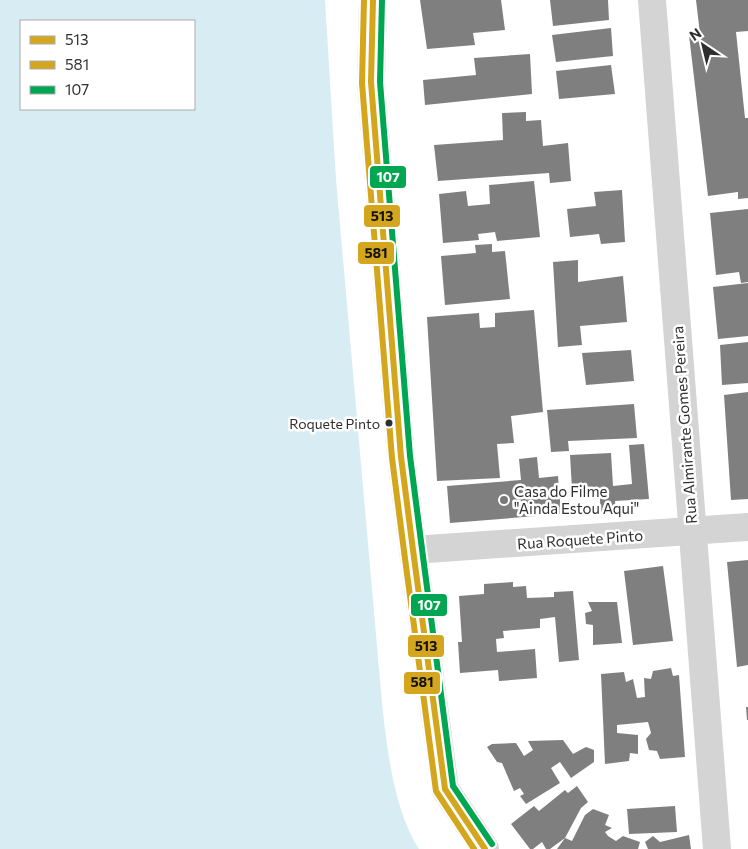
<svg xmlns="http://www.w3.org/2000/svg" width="748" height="849" viewBox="0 0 748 849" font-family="Commissioner,sans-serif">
<rect width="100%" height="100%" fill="#fff"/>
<path fill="#d8ecf3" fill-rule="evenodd" d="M 0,0 L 325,0 L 336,179 L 382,703 C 387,748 394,811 419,849 L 0,849 ZM 21,21 L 194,21 L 194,109 L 21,109 Z"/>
<path fill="#7f7f7f" d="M 420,0 L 501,0 L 505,30 L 473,33 L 475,45 L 427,49 Z
M 550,0 L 608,0 L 609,20 L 553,26 Z
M 696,0 L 748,0 L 748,31 L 736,32 L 745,118 L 748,118 L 748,198 L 738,199 L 738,192 L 708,196 L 689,35 L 700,34 Z
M 611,28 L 613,56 L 556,62 L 552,35 Z
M 530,54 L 532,94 L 425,105 L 423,80 L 476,75 L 474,58 Z
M 611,65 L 615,94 L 559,99 L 556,71 Z
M 526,112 L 526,121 L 541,120 L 543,146 L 568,143 L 571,181 L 550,183 L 549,173 L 438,181 L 434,145 L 503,140 L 502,113 Z
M 534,181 L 540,237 L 497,241 L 495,232 L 478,234 L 479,240 L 443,243 L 439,194 L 466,191 L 468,206 L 490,204 L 489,185 Z
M 622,190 L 625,242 L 601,244 L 599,234 L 570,237 L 567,209 L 596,206 L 594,192 Z
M 748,209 L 748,282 L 741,283 L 739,272 L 716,275 L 710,213 Z
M 492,244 L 492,252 L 505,251 L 510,299 L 445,305 L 441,256 L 476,253 L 475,245 Z
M 578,260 L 578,282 L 623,276 L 627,322 L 580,326 L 582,345 L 558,347 L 553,262 Z
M 748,283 L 748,336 L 718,339 L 713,287 Z
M 534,310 L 543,412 L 511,416 L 514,443 L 497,444 L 500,478 L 437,481 L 427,317 L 479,313 L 480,328 L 495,327 L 495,313 Z
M 748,342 L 748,383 L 722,385 L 720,345 Z
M 631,350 L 634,381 L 586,385 L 582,353 Z
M 748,392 L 748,499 L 731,500 L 724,395 Z
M 634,404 L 637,438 L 568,441 L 569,451 L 551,452 L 547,410 Z
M 644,444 L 649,499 L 615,501 L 616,512 L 601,513 L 599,488 L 572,489 L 570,455 L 611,453 L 613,486 L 632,484 L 629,445 Z
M 537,457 L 539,478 L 558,476 L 561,514 L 450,523 L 447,486 L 521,480 L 519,459 Z
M 748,560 L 748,665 L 737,667 L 727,562 Z
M 663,566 L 673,641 L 633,645 L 624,571 Z
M 513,582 L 513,587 L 526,586 L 527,598 L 554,597 L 554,592 L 573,591 L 579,660 L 559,662 L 555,617 L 540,619 L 540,628 L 503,631 L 504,638 L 496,639 L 497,652 L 535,649 L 537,678 L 499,681 L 498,670 L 460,673 L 458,642 L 462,642 L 459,596 L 484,594 L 484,584 Z
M 588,602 L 617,602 L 622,643 L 593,645 L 593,625 L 586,624 L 585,613 L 592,611 Z
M 671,668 L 673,676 L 679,675 L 685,757 L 660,759 L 657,751 L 649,750 L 646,739 L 651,733 L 648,722 L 617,725 L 617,733 L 638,735 L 638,754 L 630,753 L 629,761 L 605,764 L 601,674 L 624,672 L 626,682 L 633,679 L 637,698 L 645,697 L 644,678 L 651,679 L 653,671 Z
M 746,707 L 748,707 L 748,720 L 747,720 Z
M 563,740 L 573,754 L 586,747 L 594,750 L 594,762 L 571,778 L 560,762 L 551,768 L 560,783 L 526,804 L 520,796 L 524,794 L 520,788 L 514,791 L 502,763 L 497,762 L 487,747 L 492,744 L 516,743 L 524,756 L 533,750 L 528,741 Z
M 577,786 L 588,802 L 581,808 L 565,838 L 550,849 L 546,849 L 542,842 L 533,849 L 530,849 L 511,824 L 534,806 L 539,811 L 565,790 L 568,793 Z
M 675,806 L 677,832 L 629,834 L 627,809 Z
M 593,809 L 609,815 L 605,825 L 612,828 L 605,832 L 608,836 L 616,841 L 623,836 L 640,842 L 638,849 L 557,849 L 565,838 L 572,841 L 585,815 Z
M 689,835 L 691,849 L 648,849 L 645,842 L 653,836 L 660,842 Z"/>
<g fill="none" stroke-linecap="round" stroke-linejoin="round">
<path stroke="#d4d4d4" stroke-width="28" d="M 652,0 L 717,849
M 413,550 L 748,527"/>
<path stroke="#d4d4d4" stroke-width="28" d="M 373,0 L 371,82 L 401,457 L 413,550 L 445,789 L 485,849"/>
<defs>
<path id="bus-1" d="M 373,0 L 371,82 L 401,457 L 413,550 L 445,789 L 485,849"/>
<path id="bus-2" d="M 364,0 L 362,83 L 392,458 L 404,551 L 436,791 L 474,849"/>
<path id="bus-3" d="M 382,0 L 380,82 L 410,456 L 422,549 L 453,786 L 492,844"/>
</defs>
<use href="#bus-1" stroke="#fff" stroke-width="10"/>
<use href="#bus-2" stroke="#fff" stroke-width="10"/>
<use href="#bus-3" stroke="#fff" stroke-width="10"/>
<use href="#bus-1" stroke="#d4a61d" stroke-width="6"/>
<use href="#bus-2" stroke="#d4a61d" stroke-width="6"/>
<use href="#bus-3" stroke="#00a651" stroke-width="6"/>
</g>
<circle fill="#2f2f2f" stroke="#fff" stroke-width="2" cx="389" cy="423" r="4.5"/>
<circle fill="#787878" stroke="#fff" stroke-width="2" cx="504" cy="500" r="5"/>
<g text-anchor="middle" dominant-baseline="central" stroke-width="5" stroke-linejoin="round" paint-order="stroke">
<g font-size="14" fill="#2f2f2f" stroke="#fff" text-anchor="end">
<text x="380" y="423">Roquete Pinto</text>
</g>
<g font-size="15" fill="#2f2f2f" stroke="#fff">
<text transform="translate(684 425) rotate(-94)">Rua Almirante Gomes Pereira</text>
<text transform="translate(580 539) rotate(-4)">Rua Roquete Pinto</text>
</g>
<g font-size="15" fill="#2f2f2f" stroke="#fff" text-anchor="start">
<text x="514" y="491">Casa do Filme<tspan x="514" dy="17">"Ainda Estou Aqui"</tspan></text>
</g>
</g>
<g stroke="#fff" stroke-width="2">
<rect x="369" y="165" width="38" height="24" rx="5" fill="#00a651"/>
<rect x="363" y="204" width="38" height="24" rx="5" fill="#d4a61d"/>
<rect x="357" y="241" width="38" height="24" rx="5" fill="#d4a61d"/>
<rect x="410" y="593" width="38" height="24" rx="5" fill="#00a651"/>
<rect x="407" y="634" width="38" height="24" rx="5" fill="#d4a61d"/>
<rect x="403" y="671" width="38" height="24" rx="5" fill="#d4a61d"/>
</g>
<g font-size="14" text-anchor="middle" font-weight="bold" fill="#fff">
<text x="388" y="182">107</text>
<text x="429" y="610">107</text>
</g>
<g font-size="14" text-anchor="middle" font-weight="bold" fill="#111">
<text x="382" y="221">513</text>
<text x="376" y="258">581</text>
<text x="426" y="651">513</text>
<text x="422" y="687">581</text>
</g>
<rect x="20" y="20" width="175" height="90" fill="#ffffff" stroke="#acacac"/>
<rect x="30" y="36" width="25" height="8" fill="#d4a61d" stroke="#acacac"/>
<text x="65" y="45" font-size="15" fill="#2f2f2f">513</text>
<rect x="30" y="61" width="25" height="8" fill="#d4a61d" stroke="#acacac"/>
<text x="65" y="70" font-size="15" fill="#2f2f2f">581</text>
<rect x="30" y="86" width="25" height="8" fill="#00a651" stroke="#acacac"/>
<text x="65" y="95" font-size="15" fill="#2f2f2f">107</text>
<g transform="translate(703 45) rotate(325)" stroke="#ffffff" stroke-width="4" paint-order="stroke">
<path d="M0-4L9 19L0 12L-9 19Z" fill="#2f2f2f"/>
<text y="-8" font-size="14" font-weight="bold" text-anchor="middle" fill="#2f2f2f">N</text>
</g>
</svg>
